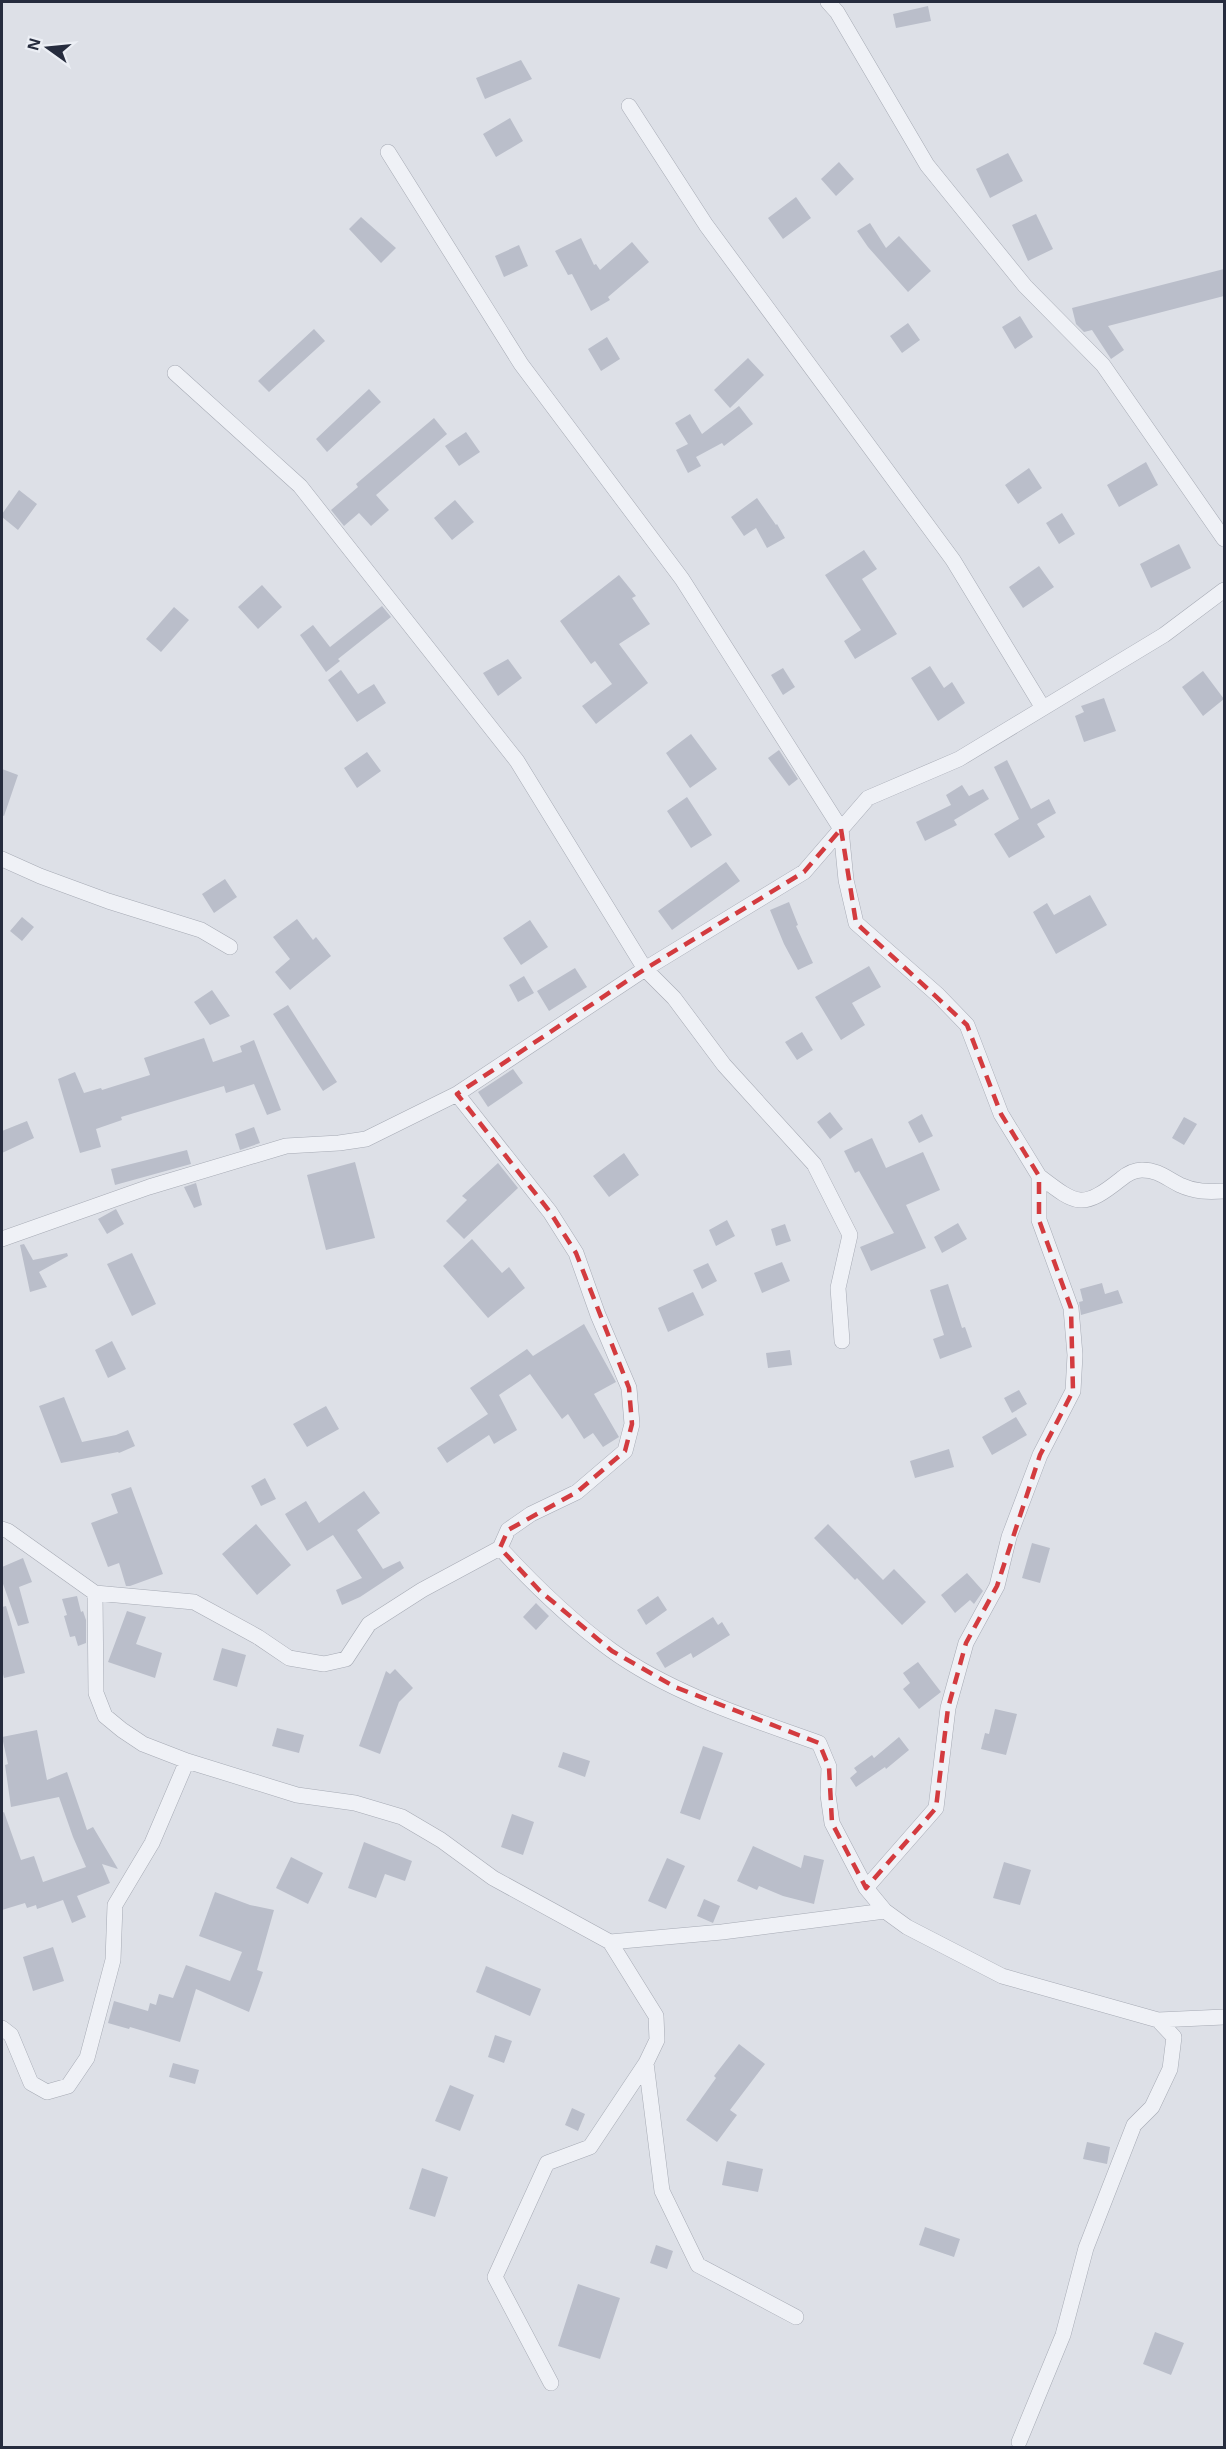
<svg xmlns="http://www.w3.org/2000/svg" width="1226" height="2449" viewBox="0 0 1226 2449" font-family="Arial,sans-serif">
<rect width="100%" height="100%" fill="#dde0e7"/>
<path fill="#babeca" d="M 928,6 L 931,21 L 896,28 L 893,14 Z
M 521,60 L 532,79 L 485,99 L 476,78 Z
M 510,118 L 523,141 L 496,157 L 483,134 Z
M 1008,153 L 1023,181 L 990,198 L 976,169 Z
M 839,162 L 854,179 L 836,196 L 821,179 Z
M 796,197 L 811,218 L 783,239 L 768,218 Z
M 1036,214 L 1053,249 L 1028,261 L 1012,225 Z
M 361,217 L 396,248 L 381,263 L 349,229 Z
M 870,223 L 886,248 L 899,236 L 931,271 L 908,292 L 868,247 L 857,231 Z
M 581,238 L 594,265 L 596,264 L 600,270 L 632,242 L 649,262 L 608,297 L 610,300 L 591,311 L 572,274 L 568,275 L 555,251 Z
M 519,245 L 528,266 L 504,277 L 495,256 Z
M 1224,269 L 1224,296 L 1108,326 L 1124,350 L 1111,359 L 1092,330 L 1084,332 L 1076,324 L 1072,308 Z
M 1020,316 L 1033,337 L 1015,349 L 1002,327 Z
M 908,323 L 920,340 L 902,353 L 890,336 Z
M 314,329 L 325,341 L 269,392 L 258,381 Z
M 607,337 L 620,359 L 601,371 L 588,349 Z
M 748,358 L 764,375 L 730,408 L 714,390 Z
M 369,389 L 381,402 L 327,452 L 316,439 Z
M 739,406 L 753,424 L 724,446 L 722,443 L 696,457 L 701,466 L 688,473 L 676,450 L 688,444 L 675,423 L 690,414 L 702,434 Z
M 434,418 L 447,434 L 376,495 L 389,510 L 371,526 L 359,513 L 344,526 L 331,510 L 358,487 L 356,484 Z
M 466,432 L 480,452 L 459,466 L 445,446 Z
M 1146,462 L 1158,485 L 1119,507 L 1107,485 Z
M 1029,468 L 1042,488 L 1018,504 L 1005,485 Z
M 19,490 L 37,504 L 18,530 L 2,517 L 2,514 Z
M 757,498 L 776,525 L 777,524 L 785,538 L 767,548 L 756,528 L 744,536 L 731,517 Z
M 455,500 L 474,522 L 452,540 L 434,518 Z
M 1062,513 L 1075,534 L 1059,544 L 1046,523 Z
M 1179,544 L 1191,568 L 1151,588 L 1140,564 Z
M 864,550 L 877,569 L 862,579 L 897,634 L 855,659 L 844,641 L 861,630 L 825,575 Z
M 1039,566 L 1054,587 L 1023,608 L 1009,587 Z
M 619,575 L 636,596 L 632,598 L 650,624 L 619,644 L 648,683 L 596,724 L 582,706 L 612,684 L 595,661 L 591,664 L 560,621 Z
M 262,585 L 282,607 L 258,629 L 238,607 Z
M 382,606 L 391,617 L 338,659 L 340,661 L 326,672 L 300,635 L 313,625 L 330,647 Z
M 174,607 L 189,620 L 161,652 L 146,639 Z
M 508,659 L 522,678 L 498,696 L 483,673 Z
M 930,666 L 944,688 L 952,682 L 965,703 L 938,721 L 911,678 Z
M 783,668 L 795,687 L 783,695 L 771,675 Z
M 341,670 L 358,694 L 374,684 L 386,703 L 357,722 L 328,680 Z
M 1203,671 L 1224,699 L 1203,716 L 1182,687 Z
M 1104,698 L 1116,731 L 1084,742 L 1075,716 L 1084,712 L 1081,706 Z
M 691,734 L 717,769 L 690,788 L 666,753 Z
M 779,750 L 798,779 L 789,786 L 768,758 Z
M 367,752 L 381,771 L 357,788 L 344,768 Z
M 1007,760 L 1031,809 L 1049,799 L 1056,813 L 1037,824 L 1045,837 L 1009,858 L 994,834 L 1019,819 L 994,767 Z
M 2,769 L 18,775 L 4,816 L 2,815 Z
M 962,785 L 969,796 L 983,789 L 989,799 L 954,820 L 957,825 L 925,841 L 916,822 L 951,805 L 946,795 Z
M 687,797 L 712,835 L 691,848 L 667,811 Z
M 726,862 L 740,881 L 672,930 L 658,911 Z
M 225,879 L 237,897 L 214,913 L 202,894 Z
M 1090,895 L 1107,925 L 1056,954 L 1033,912 L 1047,903 L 1054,915 Z
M 789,902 L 798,925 L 796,926 L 813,963 L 798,970 L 784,944 L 770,910 Z
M 22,917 L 34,927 L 22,941 L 10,931 Z
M 297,919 L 313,940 L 316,937 L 331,956 L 290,990 L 275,972 L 290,959 L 273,937 Z
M 530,920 L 548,947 L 521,965 L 503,938 Z
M 869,966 L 881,987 L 852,1003 L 865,1025 L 841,1040 L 815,997 Z
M 575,968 L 587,987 L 549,1011 L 537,991 Z
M 524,976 L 534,993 L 518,1002 L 509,985 Z
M 212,990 L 230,1016 L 210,1025 L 194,1002 Z
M 288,1005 L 337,1082 L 323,1091 L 273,1014 Z
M 802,1032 L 813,1050 L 797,1060 L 785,1042 Z
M 204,1038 L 213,1062 L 242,1052 L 240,1046 L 254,1040 L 281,1110 L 267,1115 L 254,1084 L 226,1093 L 224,1086 L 121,1117 L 122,1120 L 96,1129 L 101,1147 L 80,1153 L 58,1079 L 75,1072 L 84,1093 L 101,1088 L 102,1090 L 150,1075 L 144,1058 Z
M 513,1069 L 523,1083 L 488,1107 L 478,1092 Z
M 830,1112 L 843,1129 L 830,1139 L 817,1122 Z
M 922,1114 L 933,1136 L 919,1143 L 908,1122 Z
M 1184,1117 L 1197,1124 L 1184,1145 L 1172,1138 Z
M 27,1121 L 34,1138 L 2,1153 L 2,1131 Z
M 254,1127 L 260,1143 L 240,1150 L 235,1134 Z
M 872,1138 L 886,1168 L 923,1152 L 940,1190 L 906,1205 L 926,1248 L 871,1271 L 860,1247 L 894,1233 L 859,1171 L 855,1173 L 844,1151 Z
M 187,1150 L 191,1164 L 115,1185 L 111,1169 Z
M 624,1153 L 639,1175 L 609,1197 L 593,1176 Z
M 355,1162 L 375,1238 L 326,1250 L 307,1175 Z
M 498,1163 L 518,1188 L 464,1239 L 446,1221 L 467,1200 L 462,1196 Z
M 196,1183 L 202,1205 L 194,1208 L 184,1187 Z
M 116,1209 L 124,1224 L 107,1234 L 98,1219 Z
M 727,1220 L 735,1236 L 716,1246 L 709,1230 Z
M 958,1223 L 967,1239 L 942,1253 L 934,1237 Z
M 785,1224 L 791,1241 L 776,1246 L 771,1229 Z
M 472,1239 L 502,1273 L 509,1267 L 525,1288 L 488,1318 L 443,1266 Z
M 24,1244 L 33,1260 L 67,1253 L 68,1256 L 39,1272 L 47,1287 L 30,1292 L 20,1245 Z
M 132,1253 L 156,1304 L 132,1316 L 107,1264 Z
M 782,1262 L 790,1281 L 762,1293 L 754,1273 Z
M 708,1263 L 717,1281 L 702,1289 L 693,1270 Z
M 1102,1283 L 1105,1294 L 1118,1290 L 1123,1303 L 1081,1315 L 1079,1302 L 1083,1301 L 1080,1289 Z
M 948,1284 L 962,1328 L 965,1327 L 972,1347 L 940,1359 L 933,1339 L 944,1335 L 930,1290 Z
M 693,1292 L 704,1315 L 668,1332 L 658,1308 Z
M 584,1324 L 616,1382 L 594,1394 L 619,1437 L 603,1447 L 593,1433 L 584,1439 L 568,1414 L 562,1419 L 530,1374 L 499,1395 L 517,1430 L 494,1444 L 489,1435 L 447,1463 L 437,1448 L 488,1414 L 470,1388 L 527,1349 L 533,1356 Z
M 112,1341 L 126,1369 L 108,1378 L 95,1350 Z
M 790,1350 L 792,1365 L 768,1368 L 766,1353 Z
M 1019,1390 L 1027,1404 L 1012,1413 L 1004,1398 Z
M 64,1397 L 82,1442 L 116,1435 L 128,1430 L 135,1446 L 119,1453 L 118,1452 L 61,1463 L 39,1406 Z
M 326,1406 L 339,1429 L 307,1447 L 293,1424 Z
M 1016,1417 L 1027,1435 L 992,1455 L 982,1437 Z
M 949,1449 L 954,1467 L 915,1478 L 910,1461 Z
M 265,1478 L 276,1499 L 261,1506 L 251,1486 Z
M 131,1487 L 163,1574 L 130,1586 L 126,1586 L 119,1563 L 108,1567 L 91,1523 L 118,1513 L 111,1494 Z
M 364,1491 L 380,1513 L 357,1530 L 383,1569 L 400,1561 L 404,1568 L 360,1597 L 342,1605 L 336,1590 L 362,1578 L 333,1535 L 307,1551 L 285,1514 L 306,1501 L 319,1523 Z
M 256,1524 L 291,1565 L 257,1595 L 222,1554 Z
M 828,1524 L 883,1580 L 894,1569 L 926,1602 L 902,1625 L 857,1578 L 855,1580 L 814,1538 Z
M 1032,1543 L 1050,1548 L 1040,1583 L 1022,1578 Z
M 23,1558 L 32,1582 L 19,1587 L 29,1623 L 18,1626 L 2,1581 L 2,1567 Z
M 967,1573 L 983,1591 L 974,1604 L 970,1600 L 955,1613 L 941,1595 Z
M 77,1596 L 81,1612 L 83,1611 L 86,1620 L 86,1643 L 78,1646 L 75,1636 L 70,1637 L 64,1616 L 67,1615 L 62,1599 Z
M 658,1596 L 667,1610 L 646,1625 L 637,1610 Z
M 536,1603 L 549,1616 L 536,1630 L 523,1617 Z
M 6,1606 L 25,1673 L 4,1678 L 2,1670 L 2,1607 Z
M 127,1611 L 146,1617 L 136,1644 L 162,1653 L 155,1678 L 108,1662 Z
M 713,1617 L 718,1625 L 722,1622 L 730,1635 L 693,1658 L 691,1653 L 665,1668 L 656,1653 Z
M 222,1648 L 246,1655 L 237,1687 L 213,1680 Z
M 918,1662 L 941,1692 L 919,1709 L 903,1689 L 910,1683 L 903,1673 Z
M 395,1669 L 413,1688 L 399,1702 L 380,1754 L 359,1746 L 386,1671 L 390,1674 Z
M 995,1709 L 1017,1714 L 1006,1755 L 981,1749 L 985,1733 L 989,1734 Z
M 277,1728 L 304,1735 L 299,1753 L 272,1746 Z
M 37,1730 L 47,1780 L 67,1772 L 87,1830 L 93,1827 L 118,1869 L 102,1864 L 110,1883 L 77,1896 L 86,1917 L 72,1923 L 63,1900 L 37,1909 L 36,1905 L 27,1908 L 25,1903 L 2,1910 L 2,1813 L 4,1812 L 21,1860 L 34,1856 L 43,1882 L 86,1867 L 73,1837 L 59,1797 L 11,1807 L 5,1765 L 8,1764 L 2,1737 Z
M 899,1737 L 909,1750 L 886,1769 L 885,1767 L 856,1787 L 850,1778 L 857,1772 L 854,1768 L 872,1755 L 874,1758 Z
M 703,1746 L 723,1753 L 700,1820 L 680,1813 Z
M 563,1752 L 590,1761 L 585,1777 L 558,1767 Z
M 512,1814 L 534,1822 L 523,1855 L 501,1847 Z
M 364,1842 L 412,1861 L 405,1881 L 385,1874 L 376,1898 L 348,1888 Z
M 753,1846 L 801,1868 L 804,1855 L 824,1860 L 814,1904 L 783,1896 L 759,1886 L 757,1890 L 737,1881 Z
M 291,1857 L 323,1873 L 308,1904 L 276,1888 Z
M 667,1858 L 685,1866 L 666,1909 L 648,1901 Z
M 1004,1862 L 1031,1870 L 1020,1905 L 993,1898 Z
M 215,1892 L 250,1905 L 274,1910 L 257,1970 L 263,1972 L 249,2012 L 196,1989 L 180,2042 L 130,2027 L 129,2029 L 108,2023 L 114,2001 L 148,2011 L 150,2003 L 156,2005 L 159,1994 L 173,1998 L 186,1965 L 230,1981 L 242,1952 L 199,1936 Z
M 704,1899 L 720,1906 L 713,1923 L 697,1916 Z
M 53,1947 L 64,1981 L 33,1991 L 23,1957 Z
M 486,1966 L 541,1989 L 530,2016 L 476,1992 Z
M 495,2035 L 512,2041 L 504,2063 L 488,2057 Z
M 739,2044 L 765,2064 L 730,2110 L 737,2115 L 717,2142 L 686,2120 L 716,2078 L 714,2076 Z
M 173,2063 L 199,2070 L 195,2084 L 169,2077 Z
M 450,2085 L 474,2095 L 460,2131 L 435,2121 Z
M 572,2108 L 585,2114 L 578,2131 L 565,2125 Z
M 1087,2142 L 1110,2147 L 1107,2164 L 1083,2159 Z
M 727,2161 L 763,2169 L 758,2192 L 722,2185 Z
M 422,2168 L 448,2177 L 435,2217 L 409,2209 Z
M 925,2227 L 960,2239 L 954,2257 L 919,2245 Z
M 656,2245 L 673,2251 L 667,2269 L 650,2263 Z
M 578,2284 L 620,2298 L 600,2359 L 558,2346 Z
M 1155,2332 L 1184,2343 L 1171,2375 L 1143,2364 Z"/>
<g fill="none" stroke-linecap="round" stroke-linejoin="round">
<defs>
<path id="minor" d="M 828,2 L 837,12 L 927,165 L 1025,286 L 1103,365 L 1224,539
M 629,106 L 706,225 L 953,560 L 1043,708
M 388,152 L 521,364 L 682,579 L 841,829 L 846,880 L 856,923 L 938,995 L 967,1025 L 1001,1114 L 1039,1176 L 1039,1220 L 1071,1308 L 1075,1355 L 1073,1391 L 1040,1455 L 1009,1537 L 997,1586 L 966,1643 L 948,1708 L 936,1808 L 866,1888
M 175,373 L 300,486 L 517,761 L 645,969 L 674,998 L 724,1065 L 814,1164 L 850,1235 L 838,1288 L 842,1341
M 2,859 L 40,876 L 108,901 L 201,930 L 230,947
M 457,1094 L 550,1212 L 576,1253 L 598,1315 L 629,1388 L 632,1424 L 625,1451 L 577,1492 L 531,1514 L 508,1530 L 500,1548
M 1039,1176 C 1077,1205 1082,1210 1121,1179 C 1127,1174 1135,1170 1142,1170 C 1158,1170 1166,1178 1180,1185 C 1195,1192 1208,1192 1224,1191
M 2,1239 L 149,1187 L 286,1146 L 339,1143 L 366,1139 L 457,1094 L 645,969 L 804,872 L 868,798 L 959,759 L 1164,635 L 1224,590
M 2,1529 L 8,1531 L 95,1593 L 194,1602 L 258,1637 L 289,1658 L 324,1664 L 346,1659 L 369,1624 L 422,1590 L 500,1548 C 534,1585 570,1620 611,1650 C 672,1694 749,1718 819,1743 L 829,1767 L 828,1795 L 832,1823 L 866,1888 L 885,1911 L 907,1927 L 1002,1976 L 1158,2020 L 1224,2017
M 95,1593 L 96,1693 L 105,1716 L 122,1730 L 143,1744 L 187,1761 L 297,1795 L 355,1803 L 402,1817 L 441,1840 L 493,1878 L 610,1942 L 722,1932 L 885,1911
M 2,2028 L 11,2035 L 31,2083 L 47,2092 L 68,2086 L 87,2058 L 113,1960 L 115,1905 L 152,1843 L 187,1761
M 646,2063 L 662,2191 L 698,2265 L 796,2317
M 551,2383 L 495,2277 L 547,2163 L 590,2147 L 646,2063 L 657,2040 L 656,2016 L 610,1942
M 1019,2442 L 1063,2335 L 1086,2248 L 1134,2125 L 1152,2107 L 1170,2069 L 1174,2037 L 1158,2020"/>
</defs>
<use href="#minor" stroke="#a6aab4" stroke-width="16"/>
<use href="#minor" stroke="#eff1f6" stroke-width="15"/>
</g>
<path fill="none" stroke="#d33b3f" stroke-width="4.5" stroke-dasharray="12 8" stroke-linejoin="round" d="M 841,829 L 856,923 L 967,1025 L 1001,1114 L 1039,1176 L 1039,1220 L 1071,1308 L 1073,1391 L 1040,1455 L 997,1586 L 966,1643 L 948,1708 L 936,1808 L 866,1888 L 832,1823 L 829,1767 L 819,1743 L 675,1687 L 612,1651 L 540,1591 L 500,1548 L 508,1530 L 577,1492 L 625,1451 L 632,1424 L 629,1388 L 576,1253 L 550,1212 L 457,1094 L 645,969 L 804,872 Z"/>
<rect width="1226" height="2449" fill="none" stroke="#262c3e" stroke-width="6"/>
<g transform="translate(48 48) rotate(285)" stroke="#eceff5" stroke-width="4.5" paint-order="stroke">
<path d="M0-4.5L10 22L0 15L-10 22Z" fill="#262c3e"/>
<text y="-9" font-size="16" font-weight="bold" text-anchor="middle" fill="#262c3e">N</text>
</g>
</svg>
